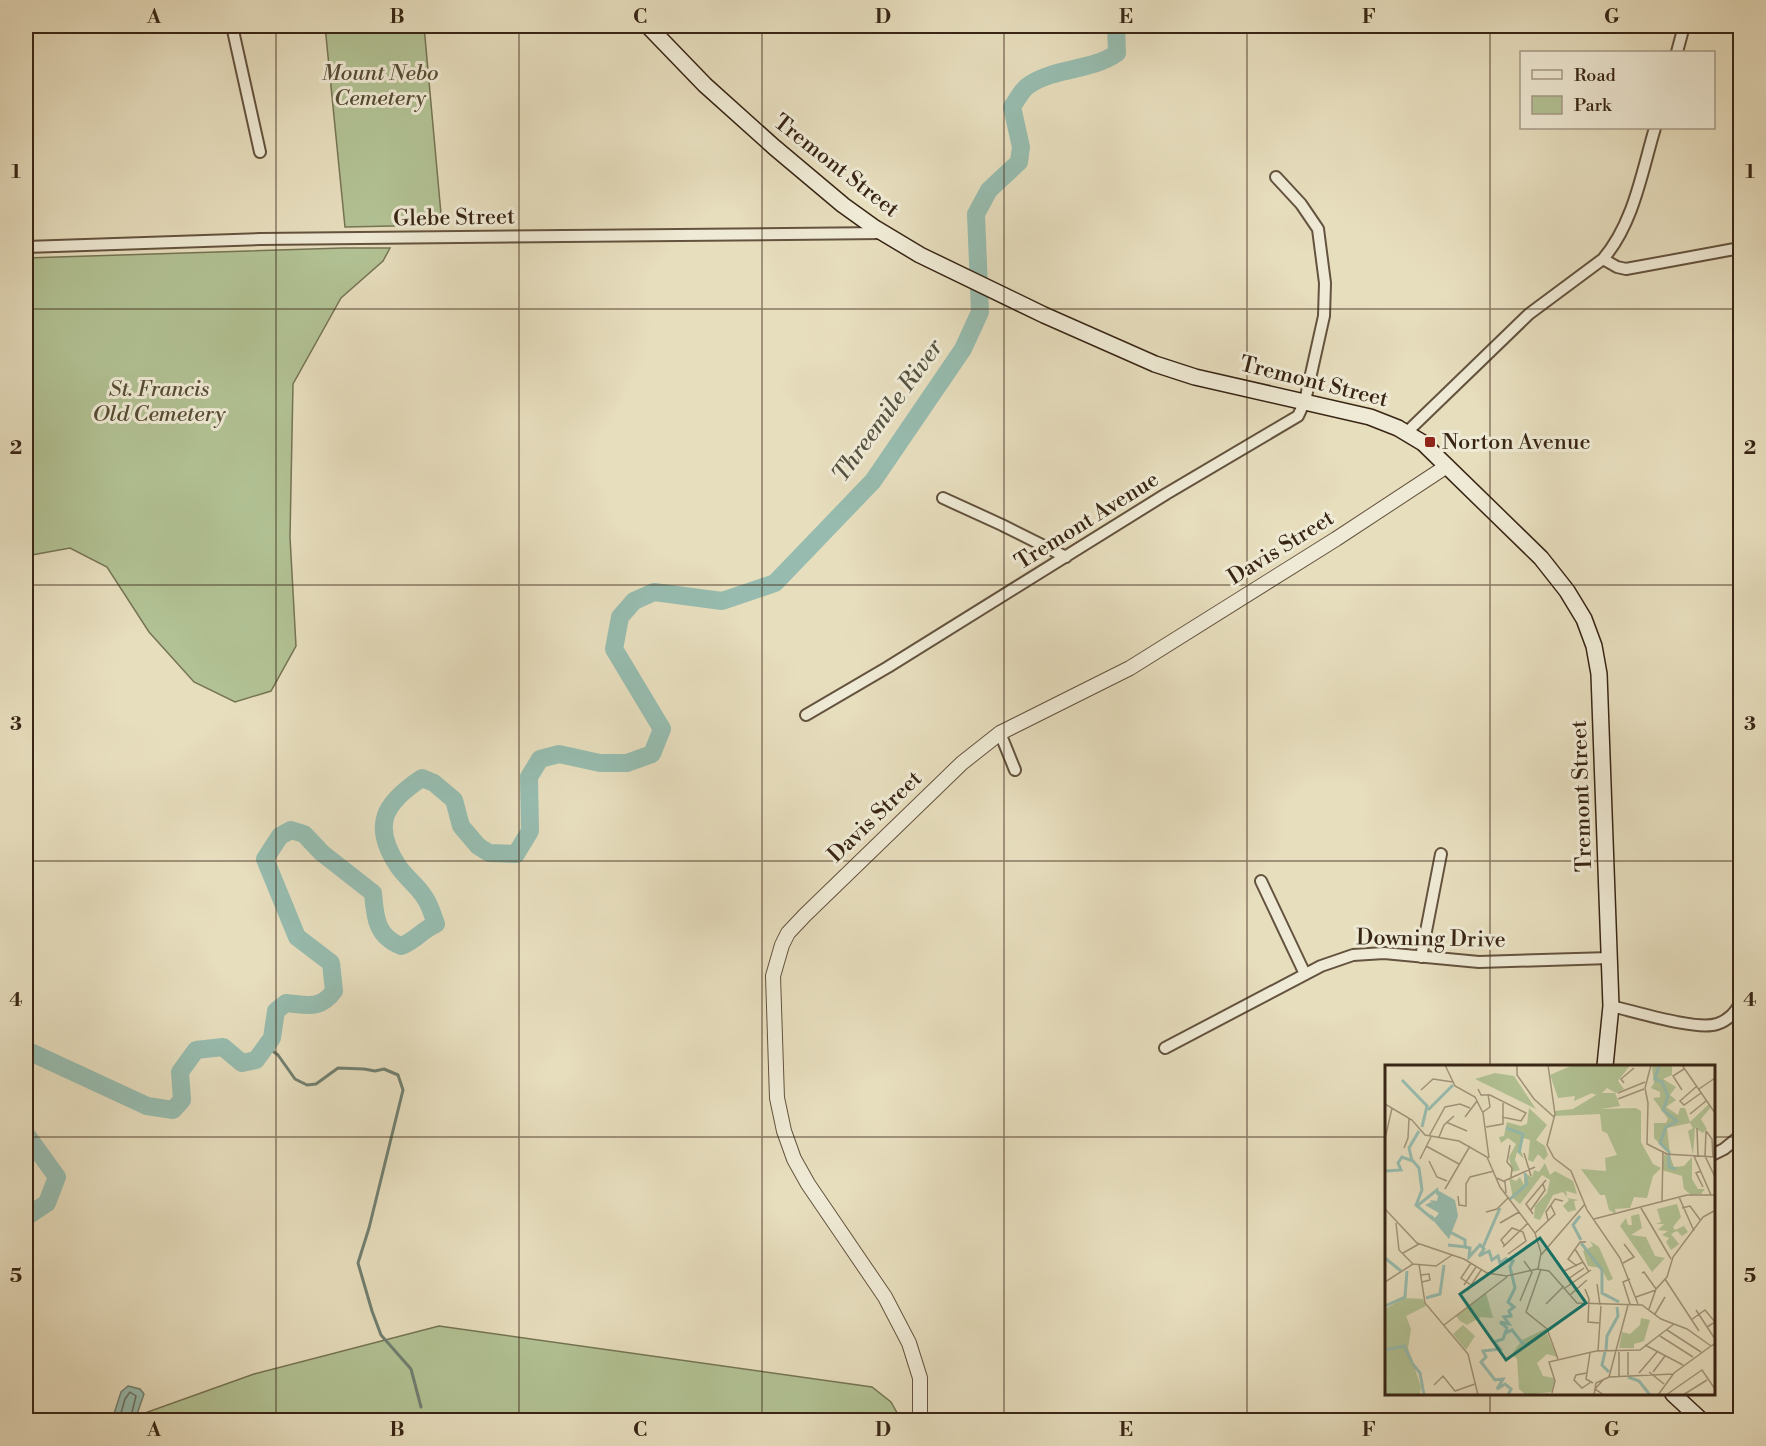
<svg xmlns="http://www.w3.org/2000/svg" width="1766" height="1446" viewBox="0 0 1766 1446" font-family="'Libre Bodoni',serif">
<rect width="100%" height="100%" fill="#e7debe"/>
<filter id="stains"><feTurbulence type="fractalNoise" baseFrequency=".00333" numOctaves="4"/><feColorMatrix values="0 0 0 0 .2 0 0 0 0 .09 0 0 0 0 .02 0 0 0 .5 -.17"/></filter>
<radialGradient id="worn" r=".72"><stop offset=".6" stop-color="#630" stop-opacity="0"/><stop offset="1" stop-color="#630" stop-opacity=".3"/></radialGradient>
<path fill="#b2c294" stroke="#757454" stroke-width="1.5" d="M 325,26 L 424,26 L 442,225 L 345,227 Z
M 343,248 L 390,248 L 383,261 L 341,298 L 293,384 L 290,537 L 296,646 L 271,691 L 235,702 L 194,682 L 149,632 L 107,567 L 70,548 L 26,556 L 26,258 Z
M 439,1326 L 872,1387 L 891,1402 L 901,1420 L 142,1420 L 142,1414 L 254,1374 Z"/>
<path fill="#97bcaf" stroke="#718071" stroke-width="1.5" d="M 128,1386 L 140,1389 L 144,1394 L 135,1420 L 112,1420 L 121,1392 Z"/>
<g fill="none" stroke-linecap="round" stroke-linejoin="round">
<path stroke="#687062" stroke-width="1.5" d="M 119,1420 L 125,1399 L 130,1392 L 136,1396 L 130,1420"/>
<path stroke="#718071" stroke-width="3" d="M 266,1046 L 278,1055 L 295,1079 L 307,1085 L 316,1084 L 338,1068 L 364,1069 L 375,1071 L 384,1069 L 398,1075 L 403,1090 L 369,1228 L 358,1263 L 372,1311 L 381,1335 L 411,1369 L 421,1407
M 422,1419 L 422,1420"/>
<path stroke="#97bcaf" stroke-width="18" d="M 26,1050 L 147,1106 L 173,1110 L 182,1100 L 180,1072 L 196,1050 L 223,1047 L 242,1063 L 256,1060 L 272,1038 L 276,1011 L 286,1003 C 308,1005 320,1010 334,991 L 331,963 L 297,937 L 265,859 L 280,836 L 291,830 L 304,834 L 322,853 L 373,893 C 375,917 376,936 401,946 C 415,941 422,930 436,924 C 433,916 430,905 425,898 C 418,886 406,878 398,866 C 371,825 384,803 422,778 L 434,783 L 454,800 L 461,826 L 478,846 L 489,853 L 516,854 L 530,831 L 529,777 L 540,759 L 559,754 L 600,763 L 627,763 L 652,754 L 662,729 L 614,649 L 620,617 L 634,601 L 654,592 L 722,601 L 775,583 L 873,481 L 963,349 L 980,312 L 976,214 L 989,190 L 1019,162 L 1021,147 L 1012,107 C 1017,100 1022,89 1029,85 C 1056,67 1092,71 1117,53 L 1116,26
M 26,1134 L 57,1177 L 47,1203 L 26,1217"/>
<defs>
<path id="minor" d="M 232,26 L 260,152
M 1677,52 L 1684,26
M 26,247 L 260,239 L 883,233
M 1603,259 L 1617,267 L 1626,269 L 1740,248
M 1407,432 L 1529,314 L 1603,259 C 1634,223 1642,171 1655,128
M 943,498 L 1002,525 L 1066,557
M 806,715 L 888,667 L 1166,494 L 1298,416 L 1305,401 L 1324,316 L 1325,283 L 1318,229 L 1301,204 L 1276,177
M 1000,733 L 1015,770
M 1261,881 L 1305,974
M 1421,957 L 1441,854
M 1611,1006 C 1634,1011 1696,1031 1717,1024 C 1727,1021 1737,1012 1740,1002
M 1165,1048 L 1321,966 L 1353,955 L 1384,953 L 1479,962 L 1610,958
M 1714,1154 L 1724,1149 L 1740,1136"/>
<path id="tertiary" d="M 920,1420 L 920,1378 L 909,1343 L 885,1297 L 808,1184 L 794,1159 L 784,1131 L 777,1098 L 773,976 L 782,945 L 788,933 L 805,915 L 962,763 L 1000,733 L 1130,668 L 1336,539 L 1447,466"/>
<path id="secondary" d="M 648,26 L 705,85 L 774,147 L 843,205 L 875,228 L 920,255 L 1044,315 L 1155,364 L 1195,377 L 1370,417 L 1398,428 L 1423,443 L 1541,558 L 1567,591 L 1584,619 L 1594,646 L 1599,674 L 1611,1006 L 1605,1066
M 1673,1394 L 1701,1420"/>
</defs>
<use href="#minor" stroke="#64533e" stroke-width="14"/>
<use href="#tertiary" stroke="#64533e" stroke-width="16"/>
<use href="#secondary" stroke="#382514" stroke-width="18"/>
<use href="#minor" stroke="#efead5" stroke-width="10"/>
<use href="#tertiary" stroke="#efead5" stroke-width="14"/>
<use href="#secondary" stroke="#efead5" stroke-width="15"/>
</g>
<path fill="none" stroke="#382514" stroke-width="1.5" stroke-opacity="0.55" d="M 276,26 L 276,1420M 519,26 L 519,1420M 762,26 L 762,1420M 1004,26 L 1004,1420M 1247,26 L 1247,1420M 1490,26 L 1490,1066M 26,309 L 1740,309M 26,585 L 1740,585M 26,861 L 1740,861M 26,1137 L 1386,1137M 1714,1137 L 1740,1137M 1490,1394 L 1490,1420"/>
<rect fill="#8f2418" stroke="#efead5" stroke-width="2" x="1424" y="436" width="12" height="12" rx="3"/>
<g text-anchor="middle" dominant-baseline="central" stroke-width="6" stroke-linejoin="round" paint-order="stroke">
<g font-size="22" font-style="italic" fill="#564c34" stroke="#efead5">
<text x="380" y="73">Mount Nebo<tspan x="380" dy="25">Cemetery</tspan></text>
<text x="159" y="389">St. Francis<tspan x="159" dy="25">Old Cemetery</tspan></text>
</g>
<g font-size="22" fill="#382514" stroke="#efead5">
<text transform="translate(836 166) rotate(38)">Tremont Street</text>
<text transform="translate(454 218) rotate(-1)">Glebe Street</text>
<text transform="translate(1314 382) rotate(14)">Tremont Street</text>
<text transform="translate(1087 521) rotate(-32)">Tremont Avenue</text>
<text transform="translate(1281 548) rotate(-32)">Davis Street</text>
<text transform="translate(1582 796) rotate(-92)">Tremont Street</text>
<text transform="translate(875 817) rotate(-44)">Davis Street</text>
<text transform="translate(1431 939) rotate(1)">Downing Drive</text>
</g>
<g font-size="22" fill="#382514" stroke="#efead5" text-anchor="start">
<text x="1442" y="442">Norton Avenue</text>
</g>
<g font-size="24" font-style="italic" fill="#545242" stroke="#efead5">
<text transform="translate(888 411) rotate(-54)">Threemile River</text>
</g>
</g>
<g transform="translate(1385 1065)">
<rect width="330" height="330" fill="#e7debe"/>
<path d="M 188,0 L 245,0 L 233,16 L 239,24 L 231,28 L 222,23 L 217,28 L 230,28 L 235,41 L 216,44 L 251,43 L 256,46 L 256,77 L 268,99 L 276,103 L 268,111 L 262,133 L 249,132 L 245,143 L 230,144 L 231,149 L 224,145 L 220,130 L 215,130 L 196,104 L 221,106 L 220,93 L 232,90 L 222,68 L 217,66 L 215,49 L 170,51 L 170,46 L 188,44 L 211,30 L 207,28 L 189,36 L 190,31 L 173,33 L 165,10 ZM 287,0 L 287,10 L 278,14 L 291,22 L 285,30 L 291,35 L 281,42 L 293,50 L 295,43 L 300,43 L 305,57 L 324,39 L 326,42 L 316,54 L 322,64 L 318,68 L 310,63 L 308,90 L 303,66 L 308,63 L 305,58 L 282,63 L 285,89 L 269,73 L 269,58 L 281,58 L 283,54 L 268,33 L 275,32 L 275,27 L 266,23 L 269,18 L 267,1 ZM 110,8 L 129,11 L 151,44 L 90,14 ZM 144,43 L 162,60 L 151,75 L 160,81 L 163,90 L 159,95 L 153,89 L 148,97 L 143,95 L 145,75 L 138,73 L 135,83 L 139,94 L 132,87 L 130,95 L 135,105 L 127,107 L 124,92 L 131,79 L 123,73 L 116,78 L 114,72 L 119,71 L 122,57 L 136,61 L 142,59 ZM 279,90 L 285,91 L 289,102 L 299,101 L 307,92 L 307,114 L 313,124 L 320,124 L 316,129 L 306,130 L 299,124 L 297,111 L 277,105 ZM 160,98 L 165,110 L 170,106 L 188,116 L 192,129 L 181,126 L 182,133 L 194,135 L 189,136 L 191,145 L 183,147 L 178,141 L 184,135 L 178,127 L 168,130 L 155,155 L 149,153 L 150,141 L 162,128 L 165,115 L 157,110 L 135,139 L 128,133 L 124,113 L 131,116 L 135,112 L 139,120 L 139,108 L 147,112 L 149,105 L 154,107 ZM 292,139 L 296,152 L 288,162 L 290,165 L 299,161 L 303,167 L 297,171 L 292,166 L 286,169 L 294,179 L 286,185 L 281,177 L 284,173 L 277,170 L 283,166 L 273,165 L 279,159 L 271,159 L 276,157 L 272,144 ZM 254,149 L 257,163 L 246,170 L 261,172 L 270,191 L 280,193 L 267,207 L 235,161 L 241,153 L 243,160 L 247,160 L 246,151 ZM 205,176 L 214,182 L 228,214 L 223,216 L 216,203 L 203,201 L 198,186 L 208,181 ZM 101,228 L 108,253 L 96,252 L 82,260 L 75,256 L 71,251 ZM 19,233 L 38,234 L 41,241 L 21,251 L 26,264 L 23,283 L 36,322 L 35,330 L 0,330 L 0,244 ZM 256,253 L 265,255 L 259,276 L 249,279 L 249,283 L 234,283 L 237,267 L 245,269 L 255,260 ZM 78,260 L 90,271 L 81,285 L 68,269 ZM 160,264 L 172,292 L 162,289 L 152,298 L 158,311 L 169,313 L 170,318 L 166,327 L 141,330 L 134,324 L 132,294 L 127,289 L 137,275 Z" fill="#b2c294"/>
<path d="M 54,126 L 70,135 L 73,151 L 64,174 L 47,154 L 46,149 L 50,153 L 54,148 L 40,140 L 46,137 L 50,142 L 45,135 L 52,136 Z" fill="#97bcaf"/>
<path fill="none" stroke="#97bcaf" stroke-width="3" d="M 274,0 L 270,14 L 277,17 L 283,31 L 278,45 L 292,56 L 281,62 L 275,78 L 284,87 L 284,102 L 291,104M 17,15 L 42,41 L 37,62M 43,45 L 68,20M 121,63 L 138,69 L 134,88M 27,96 L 24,83 L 34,66M 0,106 L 16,105 L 13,98 L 17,92 L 28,96 L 34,103 L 37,125 L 31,140 L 49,155M 125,134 L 142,119 L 140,108M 32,141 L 52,125 L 53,130M 195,151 L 188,160 L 196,175M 65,167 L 80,175 L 80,182 L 85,183 L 84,192 L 95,180 L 99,184 L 94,191 L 104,186 L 107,195 L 113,191 L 115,198 L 121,194 L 128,196 L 125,202 L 130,223 L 123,237 L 129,242 L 124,246 L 126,251 L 119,252 L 124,259 L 115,257 L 122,263 L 118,274 L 109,277 L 115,284 L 98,286 L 101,292 L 96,297 L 110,315 L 118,314 L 112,324 L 120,319 L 126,324 L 123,330M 196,178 L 217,205 L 217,228 L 234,237M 63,180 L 81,182M 98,182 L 115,143M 0,193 L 16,206M 41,233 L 55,229 L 59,200M 0,241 L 20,232 L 22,206M 121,268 L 127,265 L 139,280M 0,285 L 19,281 L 27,297M 221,285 L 222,271 L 233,251 L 232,242M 220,287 L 217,300 L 224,307M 27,298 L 35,308 L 39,330M 243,312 L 254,316 L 265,330"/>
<path fill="none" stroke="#a1947a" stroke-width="1.5" d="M 60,0 L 70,21 L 90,32 L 98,48 L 104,93M 132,0 L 132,10 L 149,34 L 169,52M 163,0 L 170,49 L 162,80 L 169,93 L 186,106 L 202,145 L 235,193 L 253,239M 266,0 L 260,23 L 263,38 L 262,79 L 282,89M 297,0 L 330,48M 239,18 L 236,14 L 249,3M 312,21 L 295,36 L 299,40 L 316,28M 93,24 L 96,30 L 105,30 L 141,48 L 136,56 L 117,52M 314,24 L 330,13M 36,25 L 48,14 L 68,17M 297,25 L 288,11 L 299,4M 233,28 L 260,17M 233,34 L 259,24M 0,39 L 27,55 L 40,70 L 74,76 L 102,92 L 115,122 L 150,168 L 156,188 L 153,204M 98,47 L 105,42 L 103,29M 305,49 L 321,36M 80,52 L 92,36M 61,57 L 82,66M 101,62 L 118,59 L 118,36M 312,63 L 313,91M 321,66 L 320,91 L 330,112M 321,66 L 327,74 L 328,92M 44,71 L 60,42 L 75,39 L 85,43M 54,72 L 59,60 L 69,51M 0,74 L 7,43M 125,80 L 122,97 L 127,103 L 126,112M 41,81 L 74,99M 19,83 L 23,73 L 24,53M 139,88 L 146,111M 280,89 L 330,92M 309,91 L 326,130M 35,94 L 46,72M 44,96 L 52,112 L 62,116M 316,106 L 311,108 L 318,122M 112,113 L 120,117 L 121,128M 119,116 L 150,102M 60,124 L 85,81M 73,131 L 74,140 L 81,141 L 81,119 L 85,112 L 109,106M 294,132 L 309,166M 277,136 L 278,86M 256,143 L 286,194M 297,143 L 305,141 L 316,156M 0,144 L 32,178 L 79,194 L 102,208 L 122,211 L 152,204 L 164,206 L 192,238 L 257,240 L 276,254 L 302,264 L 326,281 L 330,279M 145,146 L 160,125 L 158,119M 101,147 L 112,144 L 123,133M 148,149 L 141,139 L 161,115M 209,154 L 302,130 L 330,130M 163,155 L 161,147 L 170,134 L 178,136M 11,158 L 14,185 L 28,199M 115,158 L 134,147M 150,168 L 170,149 L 166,141M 120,181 L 116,175 L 127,163 L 138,167 L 141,176 L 123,189M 118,182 L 143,158M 190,184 L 204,207M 18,188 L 34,179M 156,190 L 200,139M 86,198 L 76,213 L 86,220M 238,198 L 249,192 L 239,179M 34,199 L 40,238 L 83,289 L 93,330M 192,201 L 183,194 L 195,177 L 201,177M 156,204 L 141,247 L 162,264 L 173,294M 257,208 L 259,207 L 271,224M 36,210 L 44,209 L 45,215 L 37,217M 183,214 L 199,203M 245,214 L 238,217 L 245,239M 280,214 L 314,266M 0,217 L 28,199 L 51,201 L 67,190M 186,219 L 179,206 L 198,197M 212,219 L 215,240M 79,220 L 91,202M 180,223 L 206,205M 200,224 L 204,234 L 203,257 L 214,258M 83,225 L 96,205M 185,230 L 202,215M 251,232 L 271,225M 135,236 L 147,207 L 139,196M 161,239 L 179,221M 264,244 L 271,224 L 282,212 L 288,192 L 318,152 L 329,146M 311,245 L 330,274M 270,249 L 280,232M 306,255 L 320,245 L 330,257 L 322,262M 59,260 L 122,212M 282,265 L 316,287M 275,271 L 308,292M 260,280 L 298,300M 213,286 L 216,241M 234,287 L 234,311M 243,287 L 243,310M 205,288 L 201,314 L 208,318M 264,307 L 279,319M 268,307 L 280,291M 202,308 L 191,310 L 189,315 L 197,323 L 206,317M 254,308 L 272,287M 224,312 L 243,240M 218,315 L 210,324 L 219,330M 49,320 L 58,311 L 70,326 L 90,319M 167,328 L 170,316 L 164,297 L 211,286 L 255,285 L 289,259M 209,330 L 211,318 L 224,312 L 288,309M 273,330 L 289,308 L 326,281M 281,330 L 317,305 L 330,324M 298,330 L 322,315"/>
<path fill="#0f766e" fill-opacity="0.15" stroke="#0f766e" stroke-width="3" d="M 155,173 L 201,238 L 121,295 L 75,229 Z"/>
<rect width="330" height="330" fill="none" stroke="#382514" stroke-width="3"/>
</g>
<rect width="1766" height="1446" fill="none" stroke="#e7debe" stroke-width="66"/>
<rect x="1520" y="51" width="195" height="78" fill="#efead5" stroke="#a69b88" stroke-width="1.5"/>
<rect x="1532" y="70" width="30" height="9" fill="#efead5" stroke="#a69b88" stroke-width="1.5"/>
<text x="1574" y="81" font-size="18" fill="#382514">Road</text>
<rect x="1532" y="96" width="30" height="18" fill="#b2c294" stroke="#a69b88" stroke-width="1.5"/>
<text x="1574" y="111" font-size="18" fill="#382514">Park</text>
<rect x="33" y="33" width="1700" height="1380" fill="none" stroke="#382514" stroke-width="2"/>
<g font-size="20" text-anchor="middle" font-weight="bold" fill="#382514">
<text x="154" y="23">A</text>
<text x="397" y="23">B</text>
<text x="640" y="23">C</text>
<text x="883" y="23">D</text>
<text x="1126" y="23">E</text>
<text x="1369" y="23">F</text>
<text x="1612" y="23">G</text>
<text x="16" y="178">1</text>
<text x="1750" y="178">1</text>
<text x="16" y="454">2</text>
<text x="1750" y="454">2</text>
<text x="16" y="730">3</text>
<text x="1750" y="730">3</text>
<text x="16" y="1006">4</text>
<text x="1750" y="1006">4</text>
<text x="16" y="1282">5</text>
<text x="1750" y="1282">5</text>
<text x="154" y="1436">A</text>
<text x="397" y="1436">B</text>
<text x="640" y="1436">C</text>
<text x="883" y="1436">D</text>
<text x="1126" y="1436">E</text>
<text x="1369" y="1436">F</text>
<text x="1612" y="1436">G</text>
</g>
<rect width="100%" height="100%" filter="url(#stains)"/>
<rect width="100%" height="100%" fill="url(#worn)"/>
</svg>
